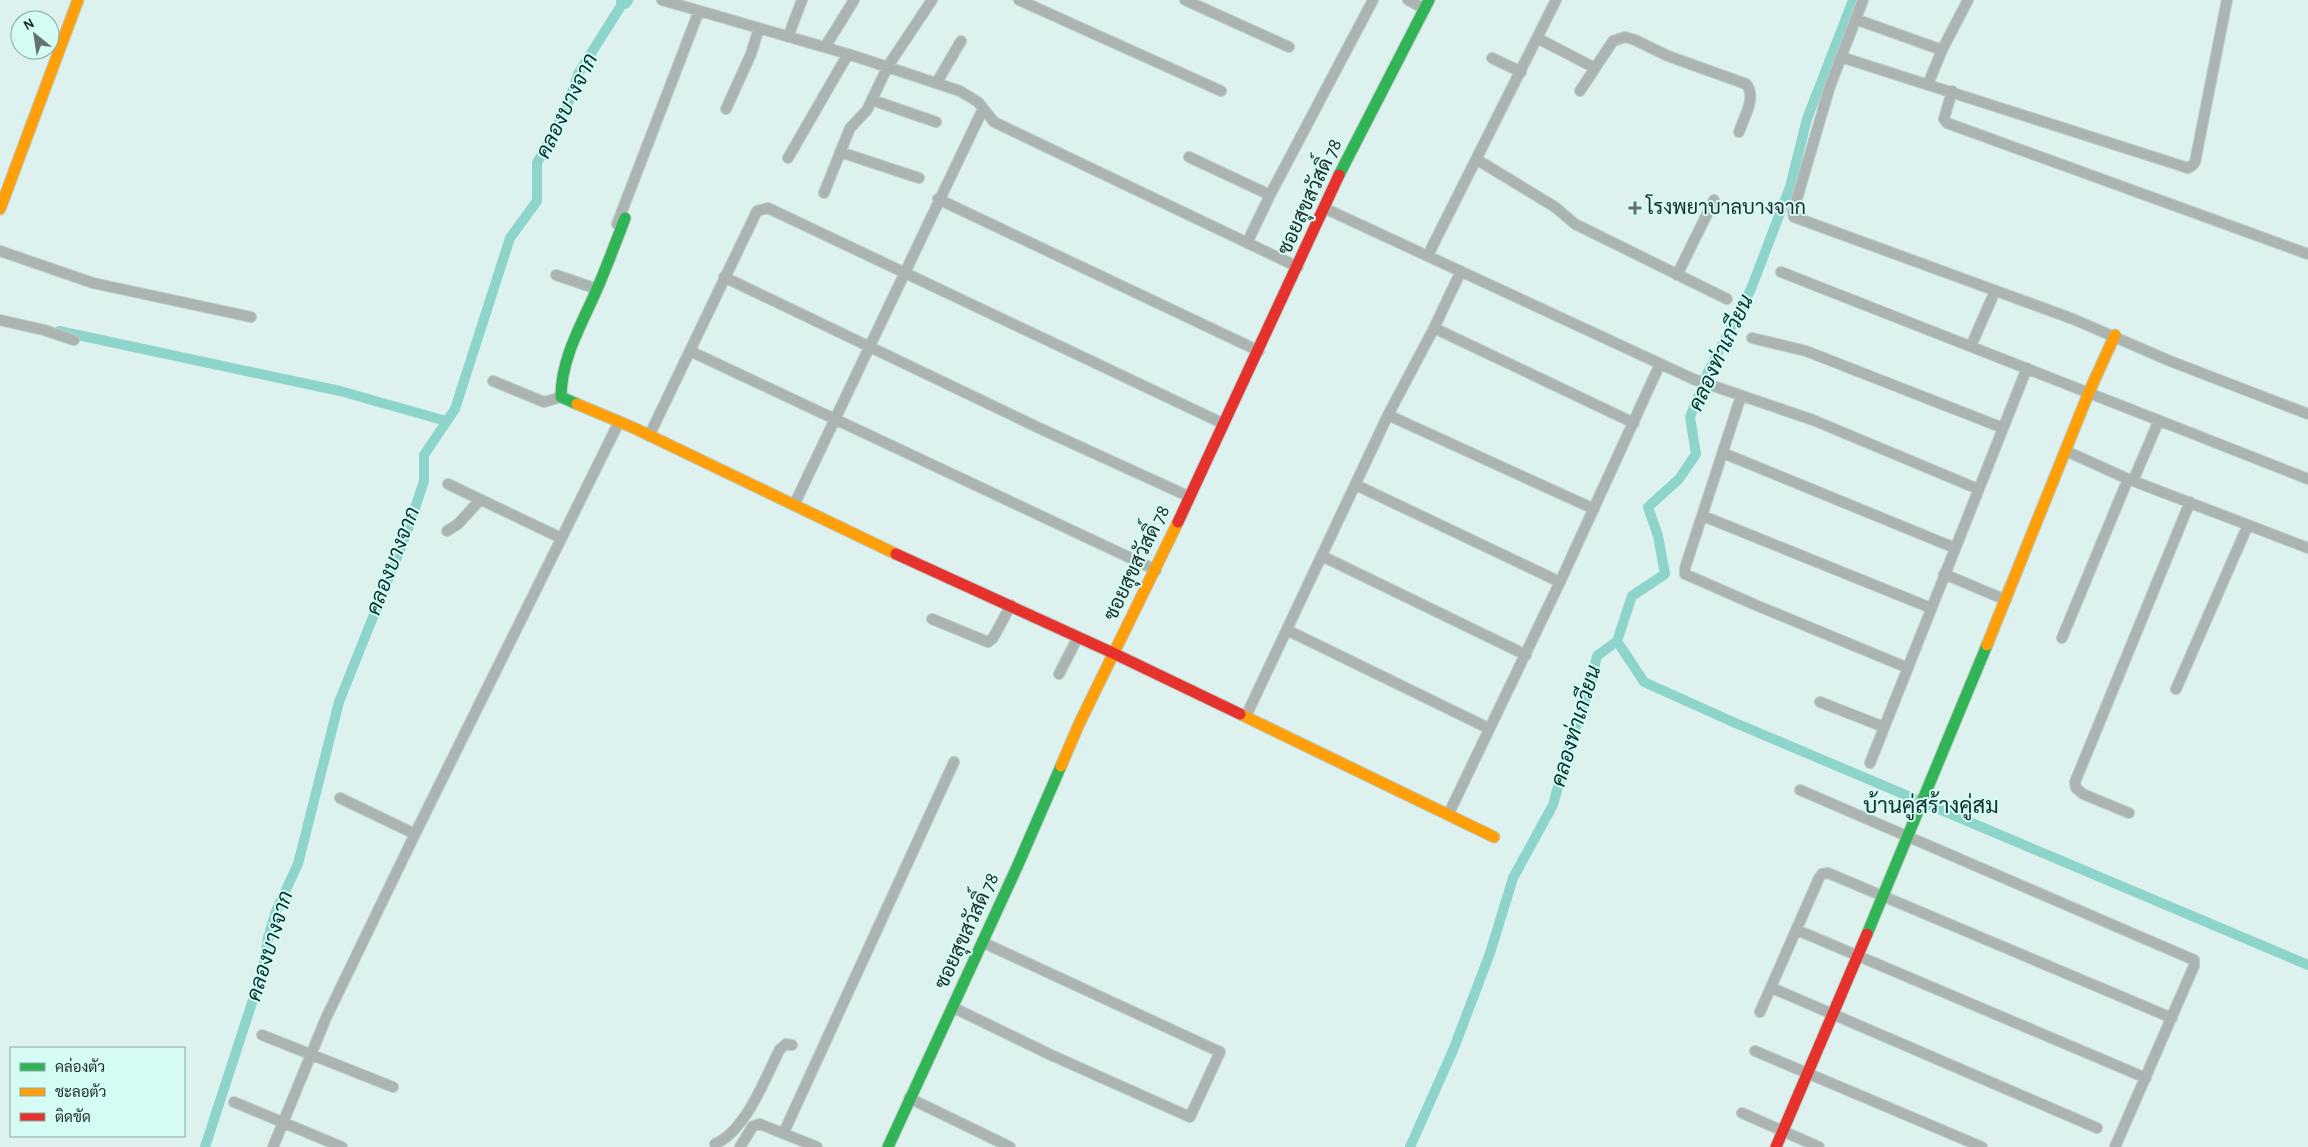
<svg xmlns="http://www.w3.org/2000/svg" width="2308" height="1147" viewBox="0 0 2308 1147" font-family="'Alegreya Sans',Sarabun,sans-serif">
<rect width="100%" height="100%" fill="#ddf2ee"/>
<g fill="none" stroke-linecap="round" stroke-linejoin="round">
<path stroke="#8dd5ca" stroke-width="10" d="M 59,331 L 340,391 L 446,421
M 1617,641 L 1644,682 L 1733,722 L 2308,965
M 205,1147 L 263,969 L 268,938 L 276,911 L 298,864 L 339,702 L 407,532 L 424,481 L 424,455 L 455,409 L 510,238 L 537,201 L 537,163 L 567,107 L 578,74 L 624,1
M 1410,1147 L 1454,1048 L 1490,953 L 1513,878 L 1553,805 L 1570,743 L 1591,684 L 1597,656 L 1617,641 L 1632,596 L 1665,574 L 1658,536 L 1648,507 L 1679,479 L 1696,454 L 1690,417 L 1708,372 L 1751,289 L 1790,187 L 1807,119 L 1853,0"/>
<path stroke="#8dd5ca" stroke-width="16" d="M 624,1 L 625,0"/>
<defs>
<path id="street" d="M 662,0 L 848,54 L 960,91 L 978,102 L 994,122 L 1298,267
M 1019,0 L 1221,91
M 1185,0 L 1289,47
M 1408,0 L 1425,9
M 1863,0 L 1830,86 L 1793,212 L 1794,217 L 2073,319 L 2170,361 L 2308,414
M 1855,19 L 1942,50
M 788,37 L 802,0
M 1537,38 L 1595,68 L 1613,41 L 1625,37 L 1635,40 L 1668,56 L 1746,84 C 1757,97 1744,117 1739,132
M 825,47 L 854,0
M 1841,57 L 2188,168 L 2193,165 L 2195,162 L 2227,0
M 1492,58 L 1521,72
M 937,82 L 961,41
M 1928,84 L 1942,50 L 1968,0
M 1580,91 L 1595,68
M 1952,91 L 1944,119 L 1947,123 L 2308,254
M 872,100 L 936,122
M 726,109 L 751,54 L 759,28
M 840,152 L 919,178
M 1189,157 L 1270,195
M 788,158 L 848,54
M 1476,159 L 1555,207 L 1575,224 L 1727,299
M 824,193 L 850,128 L 867,110 L 888,66 L 932,0
M 938,199 L 1259,351
M 1324,208 L 1693,379 L 1813,420 L 1978,489
M 617,224 L 699,11
M 1247,243 L 1270,195 L 1373,0
M 0,251 L 93,283 L 251,317
M 1428,255 L 1556,0
M 1781,272 L 2308,479
M 556,275 L 597,289
M 1677,275 L 1714,200
M 724,277 L 1039,428 L 1190,497
M 0,320 L 44,330 L 74,340
M 1434,328 L 1634,423
M 1752,338 L 1806,351 L 2003,428
M 1971,346 L 1995,291
M 690,351 L 1156,570
M 493,381 L 544,402 L 561,397
M 1741,396 L 1685,568 L 1685,574 L 1758,606 L 1908,668
M 1388,415 L 1594,509
M 649,436 L 757,211 L 768,208 L 1224,424
M 2066,451 L 2128,479 L 2308,548
M 1723,453 L 1955,548
M 2133,481 L 2159,420
M 448,484 L 561,538
M 1356,485 L 1560,582
M 794,505 L 983,109
M 1703,516 L 1931,608
M 447,531 L 458,524 L 480,500
M 1322,556 L 1526,655
M 1944,574 L 2006,600
M 932,619 L 988,642 L 993,638 L 1011,605
M 1287,630 L 1488,728
M 2062,638 L 2128,479
M 1059,674 L 1078,637
M 2176,689 L 2248,525
M 1820,702 L 1884,727
M 1246,716 L 1388,415 L 1434,328 L 1461,271
M 1870,763 L 2027,368
M 1800,790 L 2194,960 L 2194,966 L 2115,1147
M 1449,813 L 1560,582 L 1660,364
M 2129,813 L 2083,794 L 2076,788 L 2075,782 L 2190,502
M 415,834 L 619,422
M 1797,930 L 2146,1078
M 1772,988 L 2097,1128
M 952,1007 L 1051,1055 L 1190,1117 L 1220,1052 L 982,942
M 1760,1012 L 1819,878 L 1822,874 L 1828,873 L 2172,1018
M 262,1035 L 393,1087
M 1755,1051 L 1982,1147
M 909,1098 L 1010,1147
M 234,1102 L 342,1147
M 1742,1113 L 1819,1147
M 784,1132 L 954,762
M 715,1144 C 746,1131 765,1078 780,1049 L 786,1044 L 792,1045
M 273,1147 L 326,1018 L 415,834 L 340,798
M 740,1147 L 753,1126 L 760,1124 L 817,1147"/>
<path id="fast" d="M 1339,175 L 1429,0
M 577,404 L 561,397 C 561,358 582,324 597,289 C 607,266 616,242 625,218
M 1867,934 L 1987,645
M 888,1147 L 1017,867 L 1061,766"/>
<path id="slow" d="M 0,209 L 78,0
M 577,404 L 634,428 L 896,554
M 1987,645 L 2089,392 L 2115,335
M 1240,714 L 1494,837
M 1061,766 L 1079,724 L 1178,522"/>
<path id="jam" d="M 1178,522 L 1339,175
M 896,554 L 1113,653 L 1240,714
M 1776,1147 L 1867,934"/>
</defs>
<use href="#street" stroke="#bccdca" stroke-width="12"/>
<use href="#fast" stroke="#bccdca" stroke-width="13"/>
<use href="#slow" stroke="#bccdca" stroke-width="13"/>
<use href="#jam" stroke="#bccdca" stroke-width="13"/>
<use href="#street" stroke="#acb4b2" stroke-width="10"/>
<use href="#fast" stroke="#30b455" stroke-width="11"/>
<use href="#slow" stroke="#ff9f0a" stroke-width="11"/>
<use href="#jam" stroke="#e5322d" stroke-width="11"/>
</g>
<path fill="#61726f" stroke="#d4fbf4" stroke-width="2" d="M1632.5 200.5h5v5h5v5h-5v5h-5v-5h-5v-5h5z"/>
<g text-anchor="middle" dominant-baseline="central" stroke-width="4" stroke-linejoin="round" paint-order="stroke">
<g font-size="20" fill="#1e2d2b" stroke="#d4fbf4">
<text transform="translate(1310 197) rotate(-65)">ซอยสุขสวัสดิ์ 78</text>
<text transform="translate(1137 563) rotate(-64)">ซอยสุขสวัสดิ์ 78</text>
<text transform="translate(967 931) rotate(-65)">ซอยสุขสวัสดิ์ 78</text>
</g>
<g font-size="20" fill="#1e2d2b" stroke="#d4fbf4" text-anchor="start">
<text x="1646" y="208">โรงพยาบาลบางจาก</text>
</g>
<g font-size="21" font-style="italic" fill="#02322c" stroke="#d4fbf4">
<text transform="translate(567 106) rotate(-64)">คลองบางจาก</text>
<text transform="translate(1721 353) rotate(-65)">คลองท่าเกวียน</text>
<text transform="translate(393 561) rotate(-69)">คลองบางจาก</text>
<text transform="translate(1576 726) rotate(-73)">คลองท่าเกวียน</text>
<text transform="translate(270 946) rotate(-73)">คลองบางจาก</text>
</g>
<g font-size="22" fill="#11342f" stroke="#d4fbf4">
<text x="1931" y="806">บ้านคู่สร้างคู่สม</text>
</g>
</g>
<rect x="10" y="1047" width="175" height="90" fill="#d4fbf4" stroke="#8ba9a4"/>
<rect x="20" y="1063" width="25" height="8" fill="#30b455" stroke="#8ba9a4"/>
<text x="55" y="1072" font-size="15" fill="#1e2d2b">คล่องตัว</text>
<rect x="20" y="1088" width="25" height="8" fill="#ff9f0a" stroke="#8ba9a4"/>
<text x="55" y="1097" font-size="15" fill="#1e2d2b">ชะลอตัว</text>
<rect x="20" y="1113" width="25" height="8" fill="#e5322d" stroke="#8ba9a4"/>
<text x="55" y="1122" font-size="15" fill="#1e2d2b">ติดขัด</text>
<g transform="translate(35 35) rotate(330)"><circle r="24" fill="#d4fbf4" stroke="#8ba9a4"/>
<path d="M0-4L9 19L0 12L-9 19Z" fill="#61726f"/>
<text y="-8" font-size="14" font-weight="bold" text-anchor="middle" fill="#1e2d2b">N</text>
</g>
</svg>
